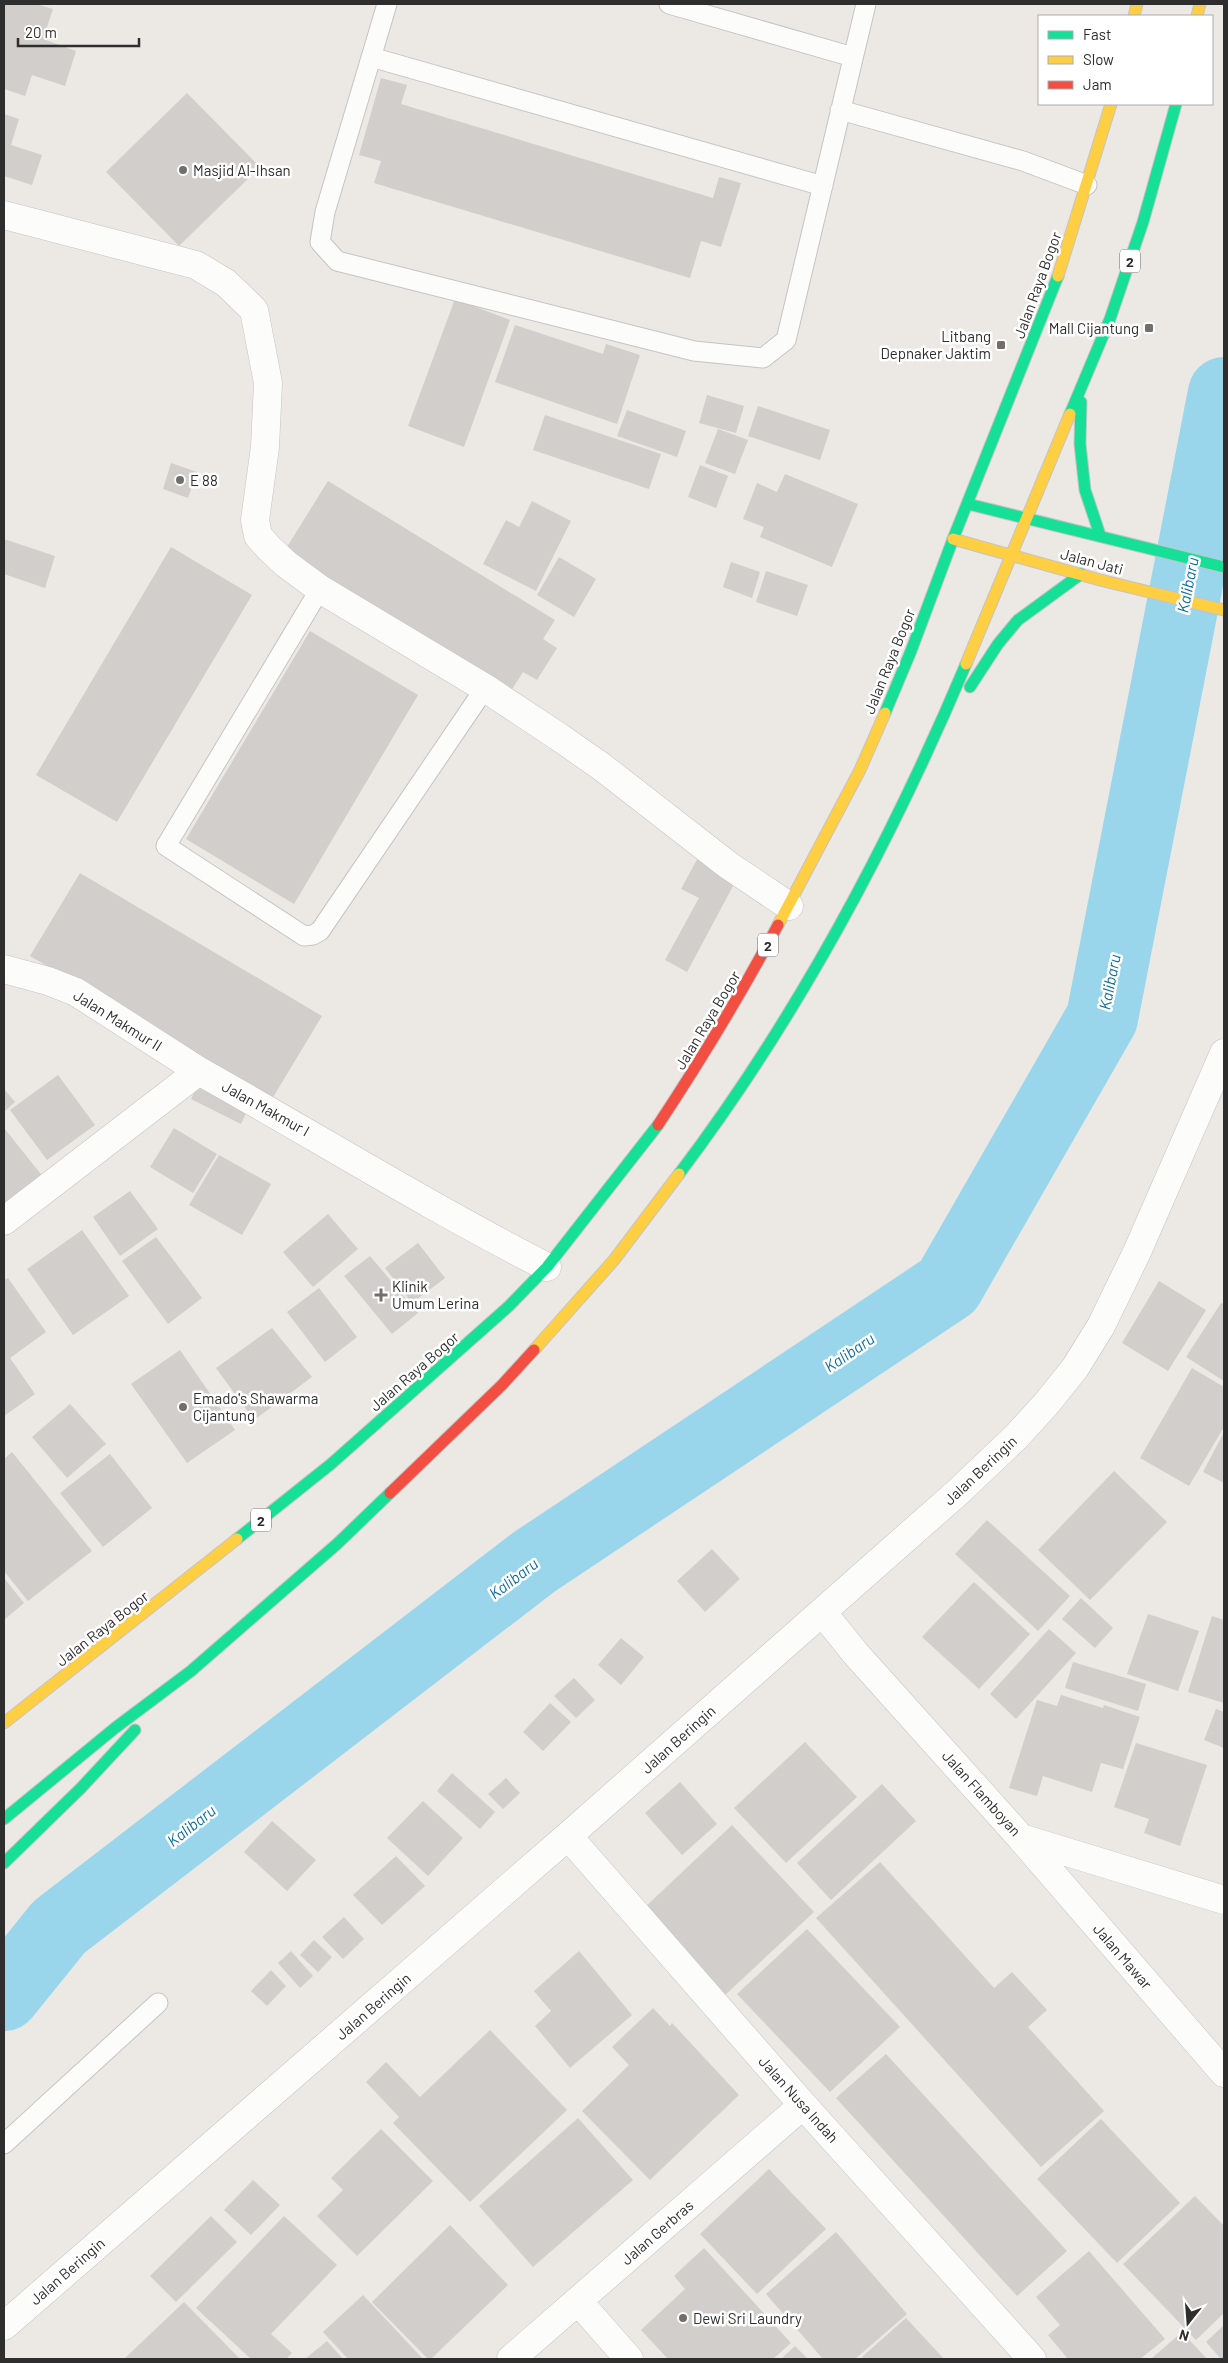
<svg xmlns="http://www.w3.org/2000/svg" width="1228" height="2363" viewBox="0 0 1228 2363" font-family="Barlow,sans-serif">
<rect width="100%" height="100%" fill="#ece8e4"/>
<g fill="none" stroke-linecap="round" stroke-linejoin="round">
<path stroke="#99d6ec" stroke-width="72" d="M 4,1995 L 59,1927 L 534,1562 L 948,1286 L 1102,1018 L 1224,393"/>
</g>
<path fill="#d1cecb" d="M 4,4 L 36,4 L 53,9 L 43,39 L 76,51 L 65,86 L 32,75 L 25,96 L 4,89 Z
M 381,78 L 407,85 L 401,104 L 713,198 L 719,177 L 741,183 L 721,247 L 701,241 L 690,278 L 374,183 L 381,161 L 359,155 Z
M 187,93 L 260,167 L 179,246 L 106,172 Z
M 4,114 L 19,119 L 11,145 L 42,155 L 32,185 L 4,176 Z
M 455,299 L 510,320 L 464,447 L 408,426 Z
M 515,325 L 603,354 L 606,344 L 640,355 L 617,424 L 495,382 Z
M 707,395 L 744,406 L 736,433 L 699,423 Z
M 758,406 L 830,430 L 820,460 L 748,436 Z
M 627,410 L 686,431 L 677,457 L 617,436 Z
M 545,415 L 661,454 L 649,489 L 533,450 Z
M 718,429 L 748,440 L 735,474 L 705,463 Z
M 171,463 L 197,472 L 188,498 L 163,489 Z
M 700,465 L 728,476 L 716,508 L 688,497 Z
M 785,474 L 858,504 L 832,567 L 760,537 L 764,527 L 743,519 L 757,483 L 777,492 Z
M 328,481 L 555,620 L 543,639 L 557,648 L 537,680 L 523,672 L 509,694 L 282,555 Z
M 532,501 L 571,521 L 536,591 L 483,564 L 506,520 L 519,527 Z
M 4,539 L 55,556 L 45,588 L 4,574 Z
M 171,547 L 252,595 L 117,822 L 36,775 Z
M 559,557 L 596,579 L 574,617 L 537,595 Z
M 731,562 L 760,572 L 752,598 L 723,587 Z
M 766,571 L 808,585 L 797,616 L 756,602 Z
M 310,631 L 418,695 L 294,904 L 186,839 Z
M 700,854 L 739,875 L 687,972 L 665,960 L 699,898 L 681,889 Z
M 80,873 L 322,1016 L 272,1099 L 30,956 Z
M 58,1075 L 95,1125 L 47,1160 L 10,1110 Z
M 201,1078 L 251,1102 L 241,1124 L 191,1099 Z
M 4,1089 L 15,1102 L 4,1112 Z
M 4,1128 L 44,1178 L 4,1209 Z
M 174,1128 L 217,1154 L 193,1193 L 150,1167 Z
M 219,1155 L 271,1184 L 242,1235 L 189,1205 Z
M 130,1191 L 158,1229 L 120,1256 L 93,1217 Z
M 328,1214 L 358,1249 L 313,1287 L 283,1252 Z
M 82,1230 L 129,1296 L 73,1335 L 27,1269 Z
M 156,1237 L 202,1298 L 168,1324 L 122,1261 Z
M 418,1243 L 445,1278 L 412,1303 L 385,1268 Z
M 370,1256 L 418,1313 L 392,1334 L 344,1276 Z
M 8,1278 L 46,1332 L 10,1358 L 35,1394 L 4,1416 L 4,1280 Z
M 1159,1281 L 1206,1310 L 1168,1371 L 1122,1343 Z
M 319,1288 L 357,1337 L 325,1362 L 287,1312 Z
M 1221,1303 L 1224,1304 L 1224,1381 L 1186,1357 Z
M 272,1328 L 312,1377 L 254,1420 L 216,1368 Z
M 180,1350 L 235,1430 L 187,1463 L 131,1384 Z
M 1192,1368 L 1224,1387 L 1224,1427 L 1189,1486 L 1140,1458 Z
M 70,1404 L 106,1444 L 67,1478 L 32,1437 Z
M 1224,1432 L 1224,1483 L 1203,1472 Z
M 12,1452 L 92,1551 L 28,1601 L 4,1571 L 4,1459 Z
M 110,1454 L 152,1508 L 103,1547 L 60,1493 Z
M 1114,1471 L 1167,1522 L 1090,1600 L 1038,1550 Z
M 987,1520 L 1070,1596 L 1038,1631 L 955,1554 Z
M 712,1549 L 740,1579 L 705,1612 L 677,1581 Z
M 4,1578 L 24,1603 L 4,1620 Z
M 974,1582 L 1030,1634 L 979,1689 L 922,1637 Z
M 1081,1598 L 1113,1628 L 1095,1648 L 1062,1619 Z
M 1148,1614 L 1199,1631 L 1178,1691 L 1127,1674 Z
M 1212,1616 L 1224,1620 L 1224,1703 L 1188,1692 Z
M 1049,1629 L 1076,1653 L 1016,1719 L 990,1694 Z
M 621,1638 L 644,1657 L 621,1685 L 598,1665 Z
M 1073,1662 L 1146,1684 L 1138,1711 L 1065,1688 Z
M 574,1678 L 595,1700 L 576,1718 L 554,1696 Z
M 1061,1695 L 1103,1708 L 1104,1705 L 1140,1717 L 1123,1769 L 1101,1763 L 1092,1792 L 1043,1776 L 1037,1796 L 1009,1788 L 1037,1700 L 1057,1706 Z
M 550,1703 L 571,1722 L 543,1751 L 523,1732 Z
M 1216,1709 L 1224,1712 L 1224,1748 L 1204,1740 Z
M 805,1742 L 857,1797 L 786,1863 L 734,1808 Z
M 1136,1743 L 1207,1765 L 1180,1846 L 1144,1833 L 1149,1819 L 1114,1807 Z
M 452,1773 L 495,1812 L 480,1829 L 437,1791 Z
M 506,1778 L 520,1793 L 503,1809 L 488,1794 Z
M 680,1782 L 717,1824 L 682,1855 L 645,1813 Z
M 882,1784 L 916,1821 L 831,1900 L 797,1863 Z
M 423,1801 L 463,1838 L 428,1876 L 387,1838 Z
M 272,1821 L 316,1860 L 287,1891 L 244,1852 Z
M 732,1825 L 814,1912 L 724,1996 L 642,1910 Z
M 396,1856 L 425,1886 L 382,1925 L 353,1895 Z
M 880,1862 L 994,1988 L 1012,1972 L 1047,2010 L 1028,2027 L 1104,2111 L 1041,2167 L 816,1918 Z
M 344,1917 L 364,1939 L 343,1959 L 322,1937 Z
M 807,1929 L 900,2027 L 830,2092 L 737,1994 Z
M 314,1940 L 332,1957 L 318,1972 L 300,1955 Z
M 291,1951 L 313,1976 L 300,1988 L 278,1963 Z
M 579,1951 L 632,2015 L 570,2068 L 535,2026 L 551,2011 L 534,1991 Z
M 271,1970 L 286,1986 L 267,2006 L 251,1991 Z
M 653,2008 L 670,2026 L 672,2023 L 739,2095 L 650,2180 L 582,2111 L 629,2065 L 612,2047 Z
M 490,2030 L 567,2110 L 470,2202 L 393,2123 L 399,2117 L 366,2082 L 386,2062 L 420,2097 Z
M 886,2054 L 1067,2251 L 1017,2296 L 836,2098 Z
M 578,2118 L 633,2180 L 533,2267 L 479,2206 Z
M 1101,2119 L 1180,2203 L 1117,2263 L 1037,2179 Z
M 381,2129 L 433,2181 L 357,2256 L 317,2216 L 343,2190 L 331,2178 Z
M 769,2169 L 826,2229 L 757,2294 L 700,2234 Z
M 253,2180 L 280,2205 L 251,2235 L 224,2210 Z
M 1195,2196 L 1224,2226 L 1224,2313 L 1196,2340 L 1123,2264 Z
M 211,2216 L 237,2242 L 176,2302 L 150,2276 Z
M 284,2216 L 337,2265 L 271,2334 L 292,2353 L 286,2359 L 251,2359 L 196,2308 Z
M 450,2225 L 508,2285 L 431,2359 L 428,2359 L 372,2302 Z
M 836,2232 L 907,2314 L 855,2359 L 823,2359 L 766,2294 Z
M 704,2248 L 791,2343 L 773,2359 L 668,2359 L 641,2330 L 685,2289 L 674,2276 Z
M 1089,2251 L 1165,2339 L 1140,2359 L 1068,2359 L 1048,2335 L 1060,2325 L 1036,2297 Z
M 363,2295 L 423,2359 L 348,2359 L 323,2332 Z
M 184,2302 L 240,2359 L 124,2359 Z
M 906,2318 L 944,2359 L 864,2359 L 862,2357 Z
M 1224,2325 L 1224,2359 L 1221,2359 L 1206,2342 Z
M 1182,2332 L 1207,2359 L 1151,2359 Z
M 327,2341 L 343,2359 L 305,2359 Z
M 795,2346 L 808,2359 L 781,2359 Z"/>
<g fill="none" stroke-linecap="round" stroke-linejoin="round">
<defs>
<path id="lane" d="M 387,4 L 325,212 L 320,242 L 337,261 L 694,351 L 763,358 L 786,340 L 866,4
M 669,4 L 853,57
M 371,57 L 823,186
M 840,110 L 1023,161 L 1087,185
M 320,589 L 166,846 L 304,936 L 313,935 L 320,931 L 485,688
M 4,2144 L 158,2003"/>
<path id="street" d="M 4,215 L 196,265 L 226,283 L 254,310 L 268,383 L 265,447 L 255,520 L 258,536 L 269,548 L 286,564 L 320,589 L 485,688 L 559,737 L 602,767 L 728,865 L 789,906
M 4,969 L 48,981 L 76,992 L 199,1071
M 4,1221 L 199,1071 C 315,1136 428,1206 547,1267
M 822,1612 L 856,1654 L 1021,1838 L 1224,1900
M 568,1836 L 803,2105 L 1032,2359
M 1021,1838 L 1224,2073
M 578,2301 L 629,2359
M 4,2326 L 568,1836 L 958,1492 L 1016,1437 L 1047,1403 L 1075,1368 L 1101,1326 L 1137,1252 L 1224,1053
M 511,2359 L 803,2105"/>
<path id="fast" d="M 1081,402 L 1080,444 L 1085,490 L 1100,535
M 1070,414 L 1110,319 L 1143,222 L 1176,104
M 968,504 L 1224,567
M 970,687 L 998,644 L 1018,620 L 1081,574
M 885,713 L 911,651 L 953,539 L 1058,276
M 679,1174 C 797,1018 890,844 966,664
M 237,1539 L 331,1464 L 509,1306 L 547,1267 L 658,1125
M 4,1819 L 115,1728 L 191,1671 L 337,1544 L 390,1493
M 4,1863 L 81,1788 L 135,1730"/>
<path id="slow" d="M 1134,16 L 1137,4
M 1197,16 L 1200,4
M 1058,276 L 1111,104
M 953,539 L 1100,580 L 1224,610
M 966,664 L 1070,414
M 778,925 L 860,770 L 885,713
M 534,1350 L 614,1260 L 679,1174
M 4,1723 L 237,1539"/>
<path id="jam" d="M 658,1125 C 701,1060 741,994 778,925
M 390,1493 L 502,1385 L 534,1350"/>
</defs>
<use href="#lane" stroke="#c5c4c5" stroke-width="21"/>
<use href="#street" stroke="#c5c4c5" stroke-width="29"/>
<use href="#fast" stroke="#c5c4c5" stroke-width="13"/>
<use href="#slow" stroke="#c5c4c5" stroke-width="13"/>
<use href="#jam" stroke="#c5c4c5" stroke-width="13"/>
<use href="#lane" stroke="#fcfcfb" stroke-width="19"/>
<use href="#street" stroke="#fcfcfb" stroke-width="28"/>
<use href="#fast" stroke="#16e098" stroke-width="11"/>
<use href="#slow" stroke="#ffcf43" stroke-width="11"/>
<use href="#jam" stroke="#f24e42" stroke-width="11"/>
</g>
<g fill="#706f6e" stroke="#fff" stroke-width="2">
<circle cx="183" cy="170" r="5"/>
<rect x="1144" y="323" width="10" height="10" rx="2.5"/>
<rect x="996" y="340" width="10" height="10" rx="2.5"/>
<circle cx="180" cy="480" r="5"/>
<path d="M378.5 1287.5h5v5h5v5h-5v5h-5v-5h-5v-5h5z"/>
<circle cx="183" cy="1407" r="5"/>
<circle cx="683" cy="2318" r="5"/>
</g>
<g text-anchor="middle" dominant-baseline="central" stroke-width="5" stroke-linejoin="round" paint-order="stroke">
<g fill="#fff" stroke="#6d6d6d" stroke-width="1">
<rect x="1120" y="249.5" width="20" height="23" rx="4"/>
<rect x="758" y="933.5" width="20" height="23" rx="4"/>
<rect x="251" y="1508.5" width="20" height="23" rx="4"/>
</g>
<g font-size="14" font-weight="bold" fill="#2e2e2e">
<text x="1130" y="261">2</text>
<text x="768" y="945">2</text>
<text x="261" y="1520">2</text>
</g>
<g font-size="15" fill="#2e2e2e" stroke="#fff" text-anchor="start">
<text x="193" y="170">Masjid Al-Ihsan</text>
<text x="1139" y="328" text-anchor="end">Mall Cijantung</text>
<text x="991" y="336" text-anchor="end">Litbang<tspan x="991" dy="17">Depnaker Jaktim</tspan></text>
<text x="190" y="480">E 88</text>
<text x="392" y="1286">Klinik<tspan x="392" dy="17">Umum Lerina</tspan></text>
<text x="193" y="1398">Emado's Shawarma<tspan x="193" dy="17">Cijantung</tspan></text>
<text x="693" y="2318">Dewi Sri Laundry</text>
</g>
<g font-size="15" fill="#2e2e2e" stroke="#fff">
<text transform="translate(1037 285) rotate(-70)">Jalan Raya Bogor</text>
<text transform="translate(1092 561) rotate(15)">Jalan Jati</text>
<text transform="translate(889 661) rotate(-68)">Jalan Raya Bogor</text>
<text transform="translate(118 1020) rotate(32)">Jalan Makmur II</text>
<text transform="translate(707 1020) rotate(-59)">Jalan Raya Bogor</text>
<text transform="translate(266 1108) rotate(29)">Jalan Makmur I</text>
<text transform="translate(414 1371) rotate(-41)">Jalan Raya Bogor</text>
<text transform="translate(980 1470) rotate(-43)">Jalan Beringin</text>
<text transform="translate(102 1628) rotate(-38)">Jalan Raya Bogor</text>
<text transform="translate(678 1739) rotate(-42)">Jalan Beringin</text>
<text transform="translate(982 1793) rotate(48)">Jalan Flamboyan</text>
<text transform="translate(1123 1956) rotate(49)">Jalan Mawar</text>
<text transform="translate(373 2006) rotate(-41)">Jalan Beringin</text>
<text transform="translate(799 2099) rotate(48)">Jalan Nusa Indah</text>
<text transform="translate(657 2232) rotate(-41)">Jalan Gerbras</text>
<text transform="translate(67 2271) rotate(-41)">Jalan Beringin</text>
</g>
<g font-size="16" font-style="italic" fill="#0d6fa3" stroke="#fff">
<text transform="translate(1187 585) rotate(-79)">Kalibaru</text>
<text transform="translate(1109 982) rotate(-79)">Kalibaru</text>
<text transform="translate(849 1352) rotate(-34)">Kalibaru</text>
<text transform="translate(513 1578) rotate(-37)">Kalibaru</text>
<text transform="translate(191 1825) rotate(-38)">Kalibaru</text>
</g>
</g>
<rect width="1228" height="2363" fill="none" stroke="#2e2e2e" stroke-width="10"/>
<rect x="1038" y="15" width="175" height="90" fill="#ffffff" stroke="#ababab"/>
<rect x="1048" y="31" width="25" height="8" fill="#16e098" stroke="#ababab"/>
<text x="1083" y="40" font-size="15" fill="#2e2e2e">Fast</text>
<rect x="1048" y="56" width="25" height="8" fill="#ffcf43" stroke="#ababab"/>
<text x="1083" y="65" font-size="15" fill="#2e2e2e">Slow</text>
<rect x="1048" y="81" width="25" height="8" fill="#f24e42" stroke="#ababab"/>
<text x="1083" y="90" font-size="15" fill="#2e2e2e">Jam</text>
<g transform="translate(1188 2323) rotate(197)" stroke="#ffffff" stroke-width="4" paint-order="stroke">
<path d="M0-4L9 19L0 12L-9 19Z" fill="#2e2e2e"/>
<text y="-8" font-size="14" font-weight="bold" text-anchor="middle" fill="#2e2e2e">N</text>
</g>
<path d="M18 38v8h121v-8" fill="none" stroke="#2e2e2e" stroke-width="2.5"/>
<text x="25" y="38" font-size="15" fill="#2e2e2e" stroke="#ffffff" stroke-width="4" paint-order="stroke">20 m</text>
</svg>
